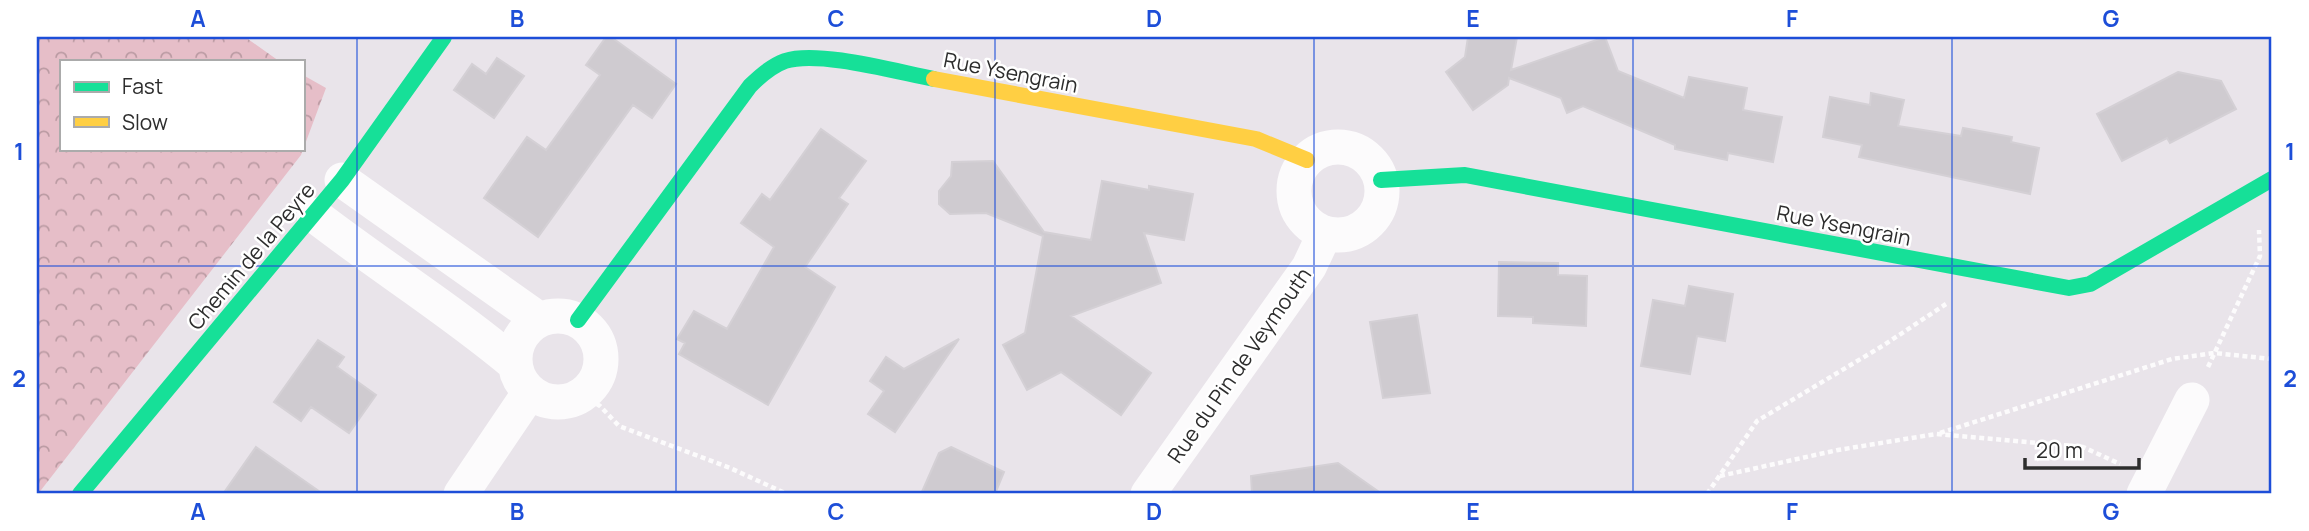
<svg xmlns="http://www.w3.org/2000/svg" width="2309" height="531" viewBox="0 0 2309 531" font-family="Manrope,sans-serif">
<defs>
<pattern id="forest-crowns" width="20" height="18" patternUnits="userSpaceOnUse" patternTransform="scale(1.75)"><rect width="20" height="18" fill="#e6bec8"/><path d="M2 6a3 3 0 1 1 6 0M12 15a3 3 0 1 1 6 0" fill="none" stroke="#bb9ba3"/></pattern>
</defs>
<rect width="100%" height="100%" fill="#e9e4ea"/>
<path fill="url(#forest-crowns)" d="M 37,37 L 245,37 L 279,61 L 61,61 L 61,149 L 303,149 L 303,75 L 326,88 L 301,155 L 38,494 Z"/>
<path fill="#cfcbd0" stroke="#d4d0d5" stroke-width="2" d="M 606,37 L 611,37 L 676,84 L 652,118 L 633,105 L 538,237 L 484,198 L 527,137 L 546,150 L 600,75 L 586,65 Z
M 1468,37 L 1517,37 L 1511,70 L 1605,37 L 1618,71 L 1684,98 L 1689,77 L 1747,88 L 1743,110 L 1782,117 L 1773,162 L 1728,153 L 1727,160 L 1675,149 L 1675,145 L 1583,106 L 1567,113 L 1561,98 L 1509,78 L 1508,85 L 1473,110 L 1446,72 L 1465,57 Z
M 497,58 L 524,76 L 494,118 L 454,90 L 472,64 L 486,74 Z
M 2178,72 L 2221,81 L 2236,109 L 2170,143 L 2167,138 L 2122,161 L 2097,114 Z
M 1871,93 L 1904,100 L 1898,126 L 1961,136 L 1963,128 L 2012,137 L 2011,142 L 2039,148 L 2030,194 L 1859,157 L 1862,145 L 1823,137 L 1830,97 L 1870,105 Z
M 821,129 L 866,161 L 839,198 L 848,204 L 805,267 L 835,287 L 768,405 L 679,354 L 685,343 L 677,339 L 694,311 L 727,329 L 774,247 L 741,223 L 762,194 L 770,200 Z
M 993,161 L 1044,232 L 1091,240 L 1102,181 L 1149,190 L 1149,186 L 1193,194 L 1184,240 L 1144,233 L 1161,283 L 1071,316 L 1151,373 L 1121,415 L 1061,372 L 1027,390 L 1003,345 L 1025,333 L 1043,236 L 986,213 L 950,214 L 939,204 L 939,191 L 951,176 L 952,162 Z
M 1499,262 L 1558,263 L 1558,275 L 1587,276 L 1586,326 L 1533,323 L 1533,317 L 1498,316 Z
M 1689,286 L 1733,294 L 1725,341 L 1697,336 L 1690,374 L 1641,366 L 1653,300 L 1685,306 Z
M 1417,315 L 1430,393 L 1383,398 L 1370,322 Z
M 959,339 L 895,432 L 868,414 L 884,391 L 870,381 L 886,357 L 904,369 Z
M 318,340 L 344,357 L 337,367 L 376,395 L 349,433 L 311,407 L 301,421 L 274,402 Z
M 256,447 L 323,494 L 223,494 Z
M 951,447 L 1004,472 L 995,494 L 921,494 L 939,453 Z
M 1338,463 L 1382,494 L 1252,494 L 1251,476 Z"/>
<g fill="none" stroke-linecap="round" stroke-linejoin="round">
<path stroke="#fcfbfc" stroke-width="4.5" stroke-dasharray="5 3.5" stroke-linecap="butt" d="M 2208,367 L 2260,256 L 2259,230
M 582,395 L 600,406 L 619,426 L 730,468 L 787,494
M 1940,433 L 2172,359 L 2214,353 L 2272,359
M 1720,476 L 1838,450 L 1936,434 L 2083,447 L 2120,464
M 1707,494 L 1757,421 L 1884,345 L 1946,304"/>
<path stroke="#fcfbfc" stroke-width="35" d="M1294 191a44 44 0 1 1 88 0a44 44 0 1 1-88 0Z
M 342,180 L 540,320
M 314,215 C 380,266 451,310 515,364
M515 359a43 43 0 1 1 86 0a43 43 0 1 1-86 0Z
M 461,494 L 530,392
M 1148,494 L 1309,267 L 1325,233
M 2144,494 L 2192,400"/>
<path stroke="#16e098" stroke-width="16" d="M 1381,180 L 1465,175 L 2069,288 L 2090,284 L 2272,179
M 578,320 L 750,86 C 760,76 771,66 785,61 C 819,50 897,72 934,79
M 80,494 L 342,180 L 444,37"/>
<path stroke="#ffcf43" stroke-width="16" d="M 934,79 L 1256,139 L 1307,160"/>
</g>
<path fill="none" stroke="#1d4ed8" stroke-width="2" stroke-opacity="0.55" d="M 357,37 L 357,494M 676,37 L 676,494M 995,37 L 995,494M 1314,37 L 1314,494M 1633,37 L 1633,494M 1952,37 L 1952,494M 37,266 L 2272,266"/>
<g text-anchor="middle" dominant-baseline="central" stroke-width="5" stroke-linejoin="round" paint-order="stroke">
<g font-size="21" fill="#2d2d2d" stroke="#fff">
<text transform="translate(1011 72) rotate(11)">Rue Ysengrain</text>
<text transform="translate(1844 225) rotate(11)">Rue Ysengrain</text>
<text transform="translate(251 256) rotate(-50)">Chemin de la Peyre</text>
<text transform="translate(1239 365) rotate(-55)">Rue du Pin de Veymouth</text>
</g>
</g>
<rect width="2309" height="531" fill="none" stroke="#ffffff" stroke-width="77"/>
<rect x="60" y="60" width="245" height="91" fill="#ffffff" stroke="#ababab" stroke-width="2"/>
<rect x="74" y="82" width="35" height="10" fill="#16e098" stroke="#ababab" stroke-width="2"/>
<text x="122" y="94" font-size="21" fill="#2d2d2d">Fast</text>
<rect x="74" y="117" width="35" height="10" fill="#ffcf43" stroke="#ababab" stroke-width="2"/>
<text x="122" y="130" font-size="21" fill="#2d2d2d">Slow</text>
<path d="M2025 458v10h114v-10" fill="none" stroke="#2d2d2d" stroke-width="3.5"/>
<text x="2036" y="458" font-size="21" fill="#2d2d2d" stroke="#ffffff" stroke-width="5" paint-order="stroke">20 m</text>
<rect x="38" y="38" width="2232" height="454" fill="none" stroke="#1d4ed8" stroke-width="2.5"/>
<g font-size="23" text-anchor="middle" font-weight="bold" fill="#1d4ed8">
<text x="198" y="27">A</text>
<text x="517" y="27">B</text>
<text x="836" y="27">C</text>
<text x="1154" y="27">D</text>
<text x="1473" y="27">E</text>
<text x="1792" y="27">F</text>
<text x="2111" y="27">G</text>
<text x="19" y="160">1</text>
<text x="2290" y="160">1</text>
<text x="19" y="387">2</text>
<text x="2290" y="387">2</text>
<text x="198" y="520">A</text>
<text x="517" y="520">B</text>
<text x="836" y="520">C</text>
<text x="1154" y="520">D</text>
<text x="1473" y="520">E</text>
<text x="1792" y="520">F</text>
<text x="2111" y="520">G</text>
</g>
</svg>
